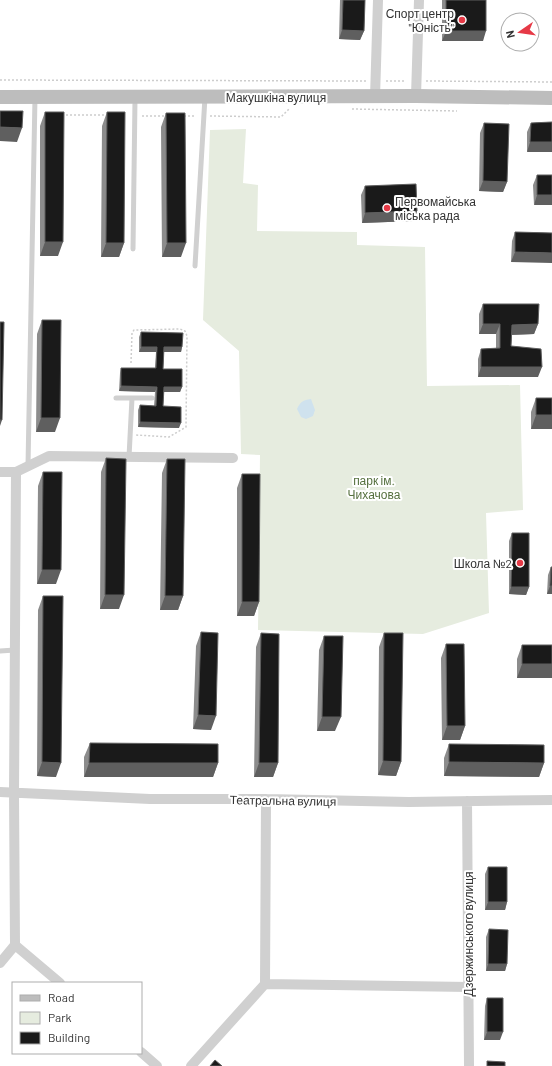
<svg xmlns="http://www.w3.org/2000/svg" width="552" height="1066" viewBox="0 0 552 1066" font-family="Barlow,sans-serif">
<rect width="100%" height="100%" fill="#fff"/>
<path fill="#e6ecdf" d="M 246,129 L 243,183 L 258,185 L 257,231 L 357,232 L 357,245 L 425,247 L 427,386 L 520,385 L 523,510 L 486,513 L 489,613 L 423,634 L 258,630 L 260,455 L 241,454 L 239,351 L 203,320 L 210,130 Z"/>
<path fill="#cfe2ee" d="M 311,399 L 315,410 L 313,416 L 306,419 L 301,417 L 297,409 C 300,402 303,400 311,399 Z"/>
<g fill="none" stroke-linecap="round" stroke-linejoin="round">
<path stroke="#cdcdcd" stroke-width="1.5" stroke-dasharray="2 2" stroke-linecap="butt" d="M 0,80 L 366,81
M 386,81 L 406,81
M 426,81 L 552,82
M 352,109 L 457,111
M 62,115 L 106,115
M 142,116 L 166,116
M 184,116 L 196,116
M 210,116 L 281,117 L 289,109
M 131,363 L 132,333 L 134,330 L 180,329 L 185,331 L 187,336 L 186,427 L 169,437 L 136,435"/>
<path stroke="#d0d0d0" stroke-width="5" d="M 133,249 L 135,99
M 195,266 L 205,97
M 116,398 L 152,398
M 129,457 L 132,398
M 28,466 L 35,97
M 0,651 L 15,650"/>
<path stroke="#d0d0d0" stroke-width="10" d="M 416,96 L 419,0
M 375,97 L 378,0
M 0,472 L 16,472 L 49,456 L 233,458
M 0,792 L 150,799 L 266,799 L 409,802 L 552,800
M 467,801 L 469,1066
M 15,945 L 60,983
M 0,963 L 15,945 L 14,793 L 16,472
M 265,984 L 266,799
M 141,1052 L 157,1066
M 191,1066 L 265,984 L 469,987"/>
<path stroke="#bdbdbd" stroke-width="14" d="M 0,97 L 416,96 L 552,98"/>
</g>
<path fill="#8c8c8c" d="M 340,0 L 365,0 L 364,31 L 360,40 L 339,39 Z
M 442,0 L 486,0 L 483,41 L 442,41 Z
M 45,112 L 58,256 L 40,256 L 40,126 Z
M 107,112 L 124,243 L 119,257 L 101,257 L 102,126 Z
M 166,113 L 181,257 L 162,257 L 161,127 Z
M 552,122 L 527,152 L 527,132 L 531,123 Z
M 484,123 L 507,182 L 503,192 L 479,191 L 480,133 Z
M 537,175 L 552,175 L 534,205 L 533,185 Z
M 365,186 L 417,211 L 414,221 L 362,223 L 361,195 Z
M 515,232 L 552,233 L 511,262 L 512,241 Z
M 483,304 L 538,324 L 534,334 L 512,335 L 511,346 L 538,377 L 478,377 L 478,359 L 481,349 L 496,348 L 496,334 L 479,334 L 479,314 Z
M 42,320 L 55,432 L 36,432 L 37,334 Z
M 141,332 L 182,347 L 181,352 L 164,352 L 163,369 L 182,387 L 180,392 L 164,392 L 163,406 L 179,428 L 138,427 L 138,410 L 140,405 L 154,406 L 155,392 L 119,391 L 120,373 L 121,368 L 155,368 L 156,352 L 139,352 L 139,337 Z
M 536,398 L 552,398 L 552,429 L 531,429 L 531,412 Z
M 106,458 L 119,609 L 100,609 L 101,472 Z
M 167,459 L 183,596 L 178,610 L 160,610 L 162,473 Z
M 43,472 L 56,584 L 37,584 L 38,486 Z
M 242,474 L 259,602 L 254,616 L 237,616 L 237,488 Z
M 512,533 L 529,587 L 526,595 L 509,594 L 509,541 Z
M 551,567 L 552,594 L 547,594 L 548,575 Z
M 43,596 L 56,777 L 37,776 L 38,610 Z
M 201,632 L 211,730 L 193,729 L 196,646 Z
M 261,633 L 278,763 L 273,777 L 254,777 L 256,647 Z
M 384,633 L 401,762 L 396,776 L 378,775 L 379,647 Z
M 324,636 L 335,731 L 317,731 L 319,650 Z
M 446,644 L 465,726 L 460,740 L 442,740 L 441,658 Z
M 522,645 L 552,645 L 552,678 L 517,678 L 517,659 Z
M 90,743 L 218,763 L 213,777 L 84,777 L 84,757 Z
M 449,744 L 544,763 L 539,777 L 444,776 L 444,758 Z
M 488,867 L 507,902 L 505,910 L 485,910 L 485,874 Z
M 489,929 L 507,964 L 505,971 L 486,971 L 486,937 Z
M 487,998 L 500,1040 L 484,1040 L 485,1006 Z"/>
<path fill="#5f5f5f" d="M 342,30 L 364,31 L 360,40 L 339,39 Z
M 446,31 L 486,31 L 483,41 L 442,41 Z
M 0,127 L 22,128 L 17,142 L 0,141 Z
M 530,142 L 552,142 L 552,152 L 527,152 Z
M 483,181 L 507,182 L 503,192 L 479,191 Z
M 537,195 L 552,195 L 552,205 L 534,205 Z
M 417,211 L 414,221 L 362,223 L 365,213 Z
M 45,242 L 63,242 L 58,256 L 40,256 Z
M 106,243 L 124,243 L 119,257 L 101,257 Z
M 167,243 L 186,243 L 181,257 L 162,257 Z
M 515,252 L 552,253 L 552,263 L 511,262 Z
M 483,324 L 500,324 L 496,334 L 479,334 Z
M 538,324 L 534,334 L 508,335 L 512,325 Z
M 141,347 L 157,347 L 156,352 L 139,352 Z
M 164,347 L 182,347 L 181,352 L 163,352 Z
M 481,367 L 542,367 L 538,377 L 478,377 Z
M 121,386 L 157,387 L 155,392 L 119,391 Z
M 164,387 L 182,387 L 180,392 L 162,392 Z
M 536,415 L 552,415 L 552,429 L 531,429 Z
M 41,418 L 60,418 L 55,432 L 36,432 Z
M 0,420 L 2,420 L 0,426 Z
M 140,422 L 181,423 L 179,428 L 138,427 Z
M 42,570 L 61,570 L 56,584 L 37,584 Z
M 550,586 L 552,586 L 552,594 L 547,594 Z
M 511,587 L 529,587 L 526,595 L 509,594 Z
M 105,595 L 124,595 L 119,609 L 100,609 Z
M 165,596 L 183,596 L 178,610 L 160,610 Z
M 242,602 L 259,602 L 254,616 L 237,616 Z
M 522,664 L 552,664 L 552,678 L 517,678 Z
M 198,715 L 216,716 L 211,730 L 193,729 Z
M 322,717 L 341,717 L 335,731 L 317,731 Z
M 447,726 L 465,726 L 460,740 L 442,740 Z
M 383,761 L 401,762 L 396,776 L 378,775 Z
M 42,762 L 61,763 L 56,777 L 37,776 Z
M 449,762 L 544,763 L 539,777 L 444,776 Z
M 89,763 L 218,763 L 213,777 L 84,777 Z
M 259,763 L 278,763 L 273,777 L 254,777 Z
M 488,902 L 507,902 L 505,910 L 485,910 Z
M 488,964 L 507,964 L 505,971 L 486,971 Z
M 487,1032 L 503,1032 L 500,1040 L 484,1040 Z"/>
<path fill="#1a1a1a" stroke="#5f5f5f" d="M 343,0 L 365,0 L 364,31 L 342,30 Z
M 446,0 L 486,0 L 486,31 L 446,31 Z
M 0,111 L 23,111 L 22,128 L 0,127 Z
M 45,112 L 64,112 L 63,242 L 45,242 Z
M 107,112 L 125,112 L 124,243 L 106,243 Z
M 166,113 L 185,113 L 186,243 L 167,243 Z
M 552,122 L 552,142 L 530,142 L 531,123 Z
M 484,123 L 509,124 L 507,182 L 483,181 Z
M 537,175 L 552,175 L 552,195 L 537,195 Z
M 416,184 L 417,211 L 365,213 L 365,186 Z
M 515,232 L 552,233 L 552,253 L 515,252 Z
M 483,304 L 539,304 L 538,324 L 512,325 L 511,346 L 541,349 L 542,367 L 481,367 L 481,349 L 500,348 L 500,324 L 483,324 Z
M 42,320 L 61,320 L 60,418 L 41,418 Z
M 0,322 L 4,322 L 2,420 L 0,420 Z
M 141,332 L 183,333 L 182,347 L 164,347 L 163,369 L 182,369 L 182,387 L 164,387 L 163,406 L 181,407 L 181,423 L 140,422 L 140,405 L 156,406 L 157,387 L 121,386 L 121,368 L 156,368 L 157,347 L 141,347 Z
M 536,398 L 552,398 L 552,415 L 536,415 Z
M 106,458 L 126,459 L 124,595 L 105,595 Z
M 167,459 L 185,459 L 183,596 L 165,596 Z
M 43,472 L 62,472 L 61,570 L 42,570 Z
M 242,474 L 260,474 L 259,602 L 242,602 Z
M 512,533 L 529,533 L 529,587 L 511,587 Z
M 551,567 L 552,567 L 552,586 L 550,586 Z
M 43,596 L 63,596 L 61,763 L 42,762 Z
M 201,632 L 218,633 L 216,716 L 198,715 Z
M 261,633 L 279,634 L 278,763 L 259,763 Z
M 384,633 L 403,633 L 401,762 L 383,761 Z
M 324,636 L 343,636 L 341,717 L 322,717 Z
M 446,644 L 464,644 L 465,726 L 447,726 Z
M 522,645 L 552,645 L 552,664 L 522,664 Z
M 90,743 L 218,744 L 218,763 L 89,763 Z
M 449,744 L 544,745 L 544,763 L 449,762 Z
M 488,867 L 507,867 L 507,902 L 488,902 Z
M 489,929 L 508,930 L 507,964 L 488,964 Z
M 487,998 L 503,998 L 503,1032 L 487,1032 Z
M 215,1060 L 222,1066 L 210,1066 Z
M 487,1061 L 505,1062 L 505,1066 L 487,1066 Z"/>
<g fill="#e63946" stroke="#fff" stroke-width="1.5">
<circle cx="462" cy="20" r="4"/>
<circle cx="387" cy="208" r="4"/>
<circle cx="520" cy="563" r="4"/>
</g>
<g text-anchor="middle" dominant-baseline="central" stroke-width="4" stroke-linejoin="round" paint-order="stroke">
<g font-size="12" fill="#333" stroke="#fff" text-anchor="end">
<text x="454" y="13">Спорт центр<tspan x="454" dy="14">"Юність"</tspan></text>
<text x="395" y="201" text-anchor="start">Первомайська<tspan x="395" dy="14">міська рада</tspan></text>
<text x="512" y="563">Школа №2</text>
</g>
<g font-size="12" fill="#333" stroke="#fff">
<text x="276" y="97">Макушкіна вулиця</text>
<text transform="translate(283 800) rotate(1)">Театральна вулиця</text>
<text transform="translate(468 934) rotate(-90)">Дзержинського вулиця</text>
</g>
<g font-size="12" fill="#56703f" stroke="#fff">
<text x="374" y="480">парк ім.<tspan x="374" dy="14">Чихачова</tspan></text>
</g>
</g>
<rect x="12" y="982" width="130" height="72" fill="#ffffff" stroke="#adadad"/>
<rect x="20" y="995" width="20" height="6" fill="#bdbdbd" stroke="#adadad"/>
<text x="48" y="1002" font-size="12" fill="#333333">Road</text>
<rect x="20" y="1012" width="20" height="12" fill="#e6ecdf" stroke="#adadad"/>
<text x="48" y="1022" font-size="12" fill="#333333">Park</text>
<rect x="20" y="1032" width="20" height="12" fill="#1a1a1a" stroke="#adadad"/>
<text x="48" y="1042" font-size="12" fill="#333333">Building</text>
<g transform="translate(520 32) rotate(257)"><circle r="19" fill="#ffffff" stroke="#adadad"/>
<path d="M0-3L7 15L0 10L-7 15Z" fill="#e63946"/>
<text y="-6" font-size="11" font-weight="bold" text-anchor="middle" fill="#333333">N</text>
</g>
</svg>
